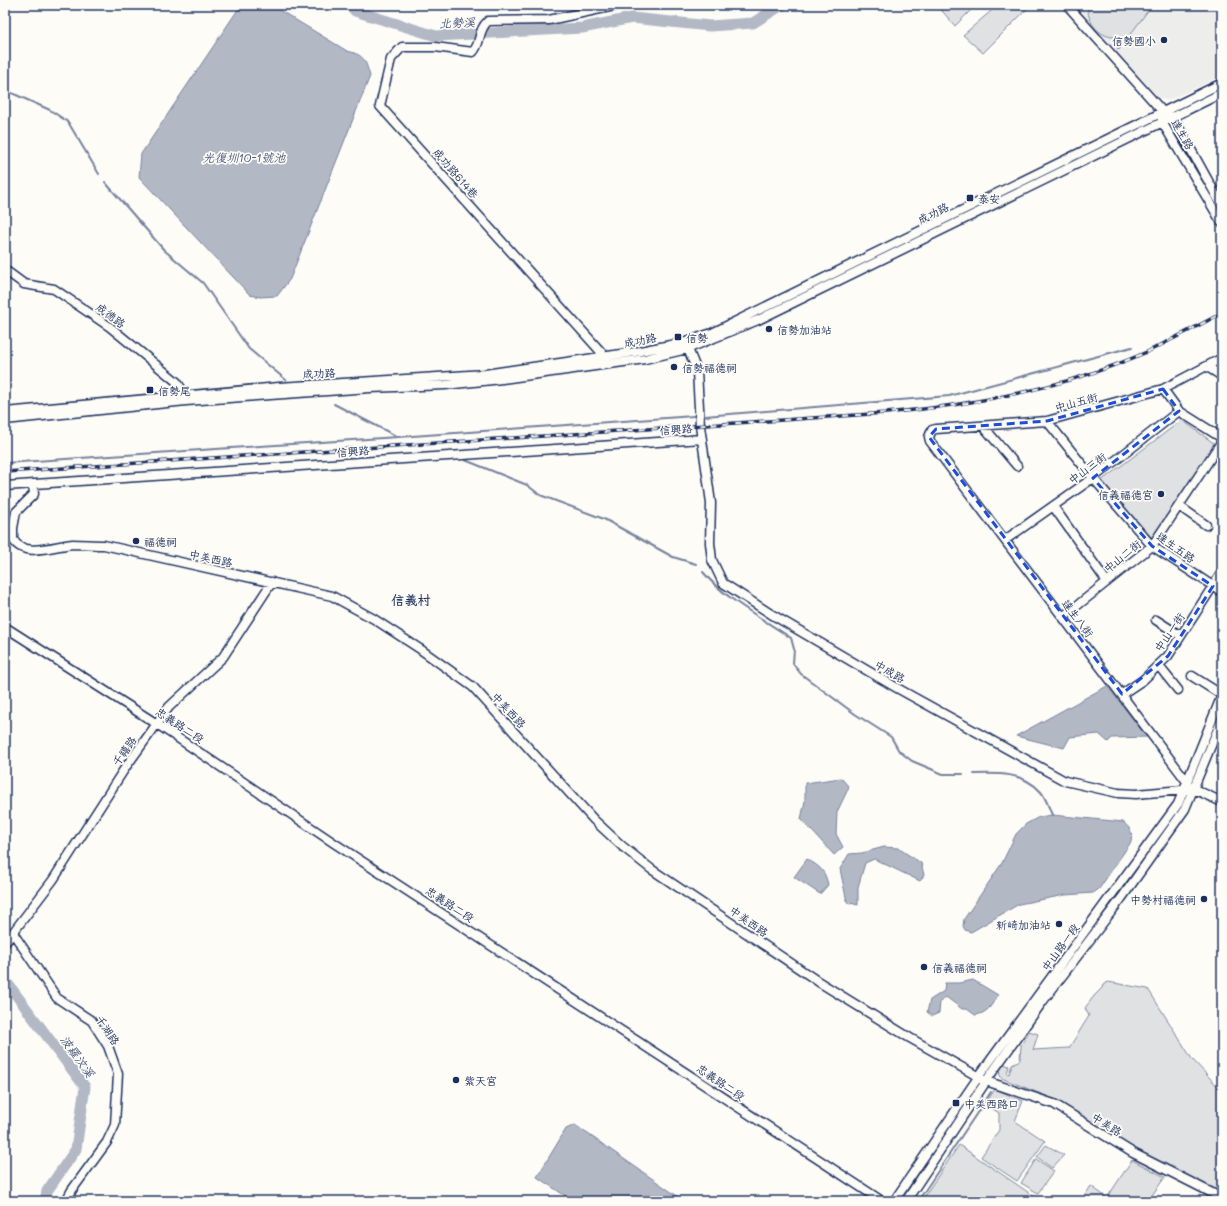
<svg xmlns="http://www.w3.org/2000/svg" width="1227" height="1206" viewBox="0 0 1227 1206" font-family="Mali,'LXGW WenKai TC',sans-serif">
<rect width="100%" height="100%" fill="#fdfcf7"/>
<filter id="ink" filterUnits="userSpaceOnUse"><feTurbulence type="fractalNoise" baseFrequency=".025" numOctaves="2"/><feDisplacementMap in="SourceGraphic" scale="8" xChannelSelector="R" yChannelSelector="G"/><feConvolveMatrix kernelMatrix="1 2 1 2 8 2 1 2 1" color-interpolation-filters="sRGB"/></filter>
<g filter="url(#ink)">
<path fill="#edeeec" d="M 1072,5 L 1222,5 L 1222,76 L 1167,101 L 1158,97 Z"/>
<path fill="#e0e1e3" stroke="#7e88a0" d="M 937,5 L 976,5 L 955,26 Z
M 998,5 L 1031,5 L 983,53 L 963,35 Z
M 1088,5 L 1152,5 L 1119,50 L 1113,44 L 1118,37 C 1100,39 1086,22 1088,5 Z
M 1182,420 L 1215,444 L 1152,538 L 1101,481 Z
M 1108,982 L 1148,989 L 1192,1059 L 1222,1091 L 1222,1194 L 1126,1146 L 1054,1099 L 1001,1078 L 999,1072 L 1004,1064 L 1009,1066 L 1007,1073 L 1009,1074 L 1012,1064 L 1020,1060 L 1021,1046 L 1029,1031 L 1038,1034 L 1033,1050 L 1069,1048 L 1089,1016 L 1085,1008 L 1094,996 L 1102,988 L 1103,985 Z
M 995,1089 L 1023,1101 L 1015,1121 L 1045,1141 L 1017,1181 L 981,1157 L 999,1130 L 999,1113 L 985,1104 Z
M 959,1145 L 1041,1201 L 921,1201 Z
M 1046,1145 L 1064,1155 L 1052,1168 L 1037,1157 Z
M 1036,1159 L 1054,1171 L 1038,1193 L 1021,1183 Z
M 1132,1160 L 1165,1177 L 1148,1201 L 1105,1201 Z
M 1091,1186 L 1106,1197 L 1103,1201 L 1081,1201 Z"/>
<path fill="#b3b8c5" stroke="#76819c" d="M 241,5 L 271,5 L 347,51 C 365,55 365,60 370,76 L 290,279 L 277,296 L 260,297 L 250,295 L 139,177 L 141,154 Z
M 1107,686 L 1147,737 L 1112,738 L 1108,742 L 1099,734 L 1070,737 L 1064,748 L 1016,736 Z
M 841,778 L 849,787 L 837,812 L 836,834 L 843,847 L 834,855 L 801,819 L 805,801 L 805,783 Z
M 1052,815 L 1123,822 C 1131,829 1133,832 1131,842 L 1099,889 L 1093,893 L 1065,895 L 1019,904 L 971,932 L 965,930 L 963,926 L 964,919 L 1002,863 L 1016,834 L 1026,824 L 1039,817 Z
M 884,847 L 898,848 L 921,863 L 924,875 L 920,881 L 874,859 L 865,863 L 858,887 L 858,905 L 847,902 L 840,869 L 849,854 L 862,853 Z
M 807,859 C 820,867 825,870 828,885 L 820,894 L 794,877 Z
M 973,980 L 998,995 C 992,1005 987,1014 975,1015 L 967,1009 L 962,1009 L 946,997 L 940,1002 L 939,1013 L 932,1016 L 927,1012 L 930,1000 L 944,991 L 945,983 L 959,983 Z
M 575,1125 L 683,1200 L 573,1201 L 537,1177 L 566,1129 Z"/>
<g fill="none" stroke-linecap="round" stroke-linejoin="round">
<path stroke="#76819c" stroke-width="2" d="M 6,7 L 7,5
M 5,90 L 50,110 L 68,122 L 99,174
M 105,182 L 164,250 L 203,283 L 249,349 L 286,380
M 334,404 L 398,437 L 694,416
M 705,416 L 949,396 L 1132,347
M 465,460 L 527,485 L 540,495 L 604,519 L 673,557 L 696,564
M 5,463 L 398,437
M 703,572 C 726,600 762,618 791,638 L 794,649 L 793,664 L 801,674 L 855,714 L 891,737 L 899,751 L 912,761 L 943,774 L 963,774
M 974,774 C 997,773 1024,772 1041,792 C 1046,798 1049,808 1052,815
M 918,1201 L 991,1092"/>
<path stroke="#b3b8c5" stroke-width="11" d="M 350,5 L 355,11 L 436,36 L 582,28 L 632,18 L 710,26 L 753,23 L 782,5
M 5,980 L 85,1087 L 76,1149 L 47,1191 L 45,1201"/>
<defs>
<path id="minor" d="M 1067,5 L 1163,112 L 1173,117 L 1222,206
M 1162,116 L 1162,122 L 1222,223
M 5,270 L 24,284 L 54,289 L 110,327 L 177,382 L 186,396 L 186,399
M 686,344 L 697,371 L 700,426 L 711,503 L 710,543 L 712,560 L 723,583 L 771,614 L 897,688 L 1065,781 L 1118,793 L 1136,794 L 1194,789
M 1222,358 L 1163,389 L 1047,421 L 936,429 L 932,430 L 929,437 L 930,441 L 1188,783 L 1194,789 L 1222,802
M 604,361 L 602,353 L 380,106 L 391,59 L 402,47 L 435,47 L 473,52 C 482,42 477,31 488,21 L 549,20 L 619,5
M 1206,366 L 1222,376
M 1163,389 L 1179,411 L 1222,438
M 5,412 L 279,387 L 485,374 L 635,352 L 686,342 L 712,333 L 1222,83
M 5,420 L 186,401 L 370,388 L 445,385 L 502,379 L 645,359 L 687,349 L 758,320 L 1222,93
M 1047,421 L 1093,478 L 1152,546 L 1222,592
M 983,426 L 1017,466
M 33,484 L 34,494 L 16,512 L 13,528 L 13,539 C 23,559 56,545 73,544 C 83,544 94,545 104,545 L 332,596 L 374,619 L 420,649 L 473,687 L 594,820 L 622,846 L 651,869 L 819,982 L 910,1038 L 986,1081 L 1054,1104 L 1133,1153 L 1222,1198
M 5,486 L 702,439
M 1053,506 L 1107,582
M 1179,506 L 1206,525
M 1005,540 L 1093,478 L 1179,411
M 1064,616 L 1152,546 L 1222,441
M 1156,620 L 1181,636
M 5,627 L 157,724 L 334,843 L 882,1201
M 1158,665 L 1178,690
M 1192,676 L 1222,695
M 1122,694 L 1143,680 L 1168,656 L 1222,572
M 13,933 L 57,998 L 92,1021 L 108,1046 L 118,1074 L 115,1125 L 107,1142 L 72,1190 L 66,1201
M 5,943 L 53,880 L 125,768 L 169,707 L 223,657 L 272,582
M 894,1201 L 979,1076 L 1178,804 L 1222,695
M 906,1201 L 991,1074 L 1043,1001 L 1121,899 L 1185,809 L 1222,719"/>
</defs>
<use href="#minor" stroke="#1b2f5e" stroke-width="11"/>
<use href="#minor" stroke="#fdfcf7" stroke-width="8"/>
<defs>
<path id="rail" d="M 5,472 L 886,413 C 974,405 1067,388 1149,351 C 1173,339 1198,326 1222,313"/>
</defs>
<use href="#rail" stroke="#1b2f5e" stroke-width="3.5"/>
<use href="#rail" stroke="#fdfcf7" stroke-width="2" stroke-dasharray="6" stroke-linecap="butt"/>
</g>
</g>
<path fill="none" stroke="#1d4ed8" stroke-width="3" stroke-dasharray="8 5" stroke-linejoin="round" d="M 1163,389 L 1179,411 L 1093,478 L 1152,546 L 1213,586 L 1168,656 L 1122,694 L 929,437 L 936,429 L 1047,421 Z"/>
<g fill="#1b2f5e" stroke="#fdfcf7" stroke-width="1.5">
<circle cx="1164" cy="40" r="4"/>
<rect x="966" y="194" width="8" height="8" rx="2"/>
<circle cx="769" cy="329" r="4"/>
<rect x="674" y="333" width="8" height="8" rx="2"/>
<circle cx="674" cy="367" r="4"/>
<rect x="146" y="386" width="8" height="8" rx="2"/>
<circle cx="1161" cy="494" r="4"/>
<circle cx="136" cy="541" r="4"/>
<circle cx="1204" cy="899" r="4"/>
<circle cx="1059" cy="924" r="4"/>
<circle cx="924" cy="967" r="4"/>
<circle cx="456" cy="1080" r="4"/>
<rect x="952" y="1099" width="8" height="8" rx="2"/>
</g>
<g text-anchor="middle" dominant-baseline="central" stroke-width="3.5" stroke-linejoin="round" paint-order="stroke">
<g font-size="11" fill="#1b2f5e" stroke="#fdfcf7" text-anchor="start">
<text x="1156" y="40" text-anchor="end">信勢國小</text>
<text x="978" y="198">泰安</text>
<text x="777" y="329">信勢加油站</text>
<text x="686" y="337">信勢</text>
<text x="682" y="367">信勢福德祠</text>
<text x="158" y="390">信勢尾</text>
<text x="1153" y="494" text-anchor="end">信義福德宮</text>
<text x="144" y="541">福德祠</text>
<text x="1196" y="899" text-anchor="end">中勢村福德祠</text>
<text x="1051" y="924" text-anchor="end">新崎加油站</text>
<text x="932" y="967">信義福德祠</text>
<text x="464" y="1080">紫天宮</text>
<text x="964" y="1103">中美西路口</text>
</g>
<g font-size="11" fill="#1b2f5e" stroke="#fdfcf7">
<text transform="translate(1183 134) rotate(60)">達生路</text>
<text transform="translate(456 173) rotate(49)">成功路614巷</text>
<text transform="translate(933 213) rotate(-27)">成功路</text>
<text transform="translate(111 315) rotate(37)">成德路</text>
<text transform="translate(640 340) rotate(-11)">成功路</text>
<text transform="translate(319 373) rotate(-3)">成功路</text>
<text transform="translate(1076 402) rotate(-15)">中山五街</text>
<text transform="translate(676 429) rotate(-4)">信興路</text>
<text transform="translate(353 451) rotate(-4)">信興路</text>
<text transform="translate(1087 468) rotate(-37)">中山三街</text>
<text transform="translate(1176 547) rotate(35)">達生五路</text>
<text transform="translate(1122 556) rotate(-39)">中山二街</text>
<text transform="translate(211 558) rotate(12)">中美西路</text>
<text transform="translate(1078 618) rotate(53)">達生八街</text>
<text transform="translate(1169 632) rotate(-56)">中山一街</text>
<text transform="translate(890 671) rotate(30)">中成路</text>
<text transform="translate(509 710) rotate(47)">中美西路</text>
<text transform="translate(180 725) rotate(33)">忠義路二段</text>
<text transform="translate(124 751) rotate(-55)">千禧路</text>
<text transform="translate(450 904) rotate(33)">忠義路二段</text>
<text transform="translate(749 921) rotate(35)">中美西路</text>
<text transform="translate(1060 947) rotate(-54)">中山路一段</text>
<text transform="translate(108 1030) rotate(56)">千湖路</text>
<text transform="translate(721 1082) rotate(34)">忠義路二段</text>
<text transform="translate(1107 1124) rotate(32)">中美路</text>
</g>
<g font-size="12" font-style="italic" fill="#49587d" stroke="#fdfcf7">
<text transform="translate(457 22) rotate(-2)">北勢溪</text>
<text x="244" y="157">光復圳10-1號池</text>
<text transform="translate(78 1056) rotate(54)">波羅汶溪</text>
</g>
<g font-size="13" font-weight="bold" fill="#1b2f5e" stroke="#fdfcf7">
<text x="411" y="599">信義村</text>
</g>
</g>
<rect width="1227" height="1206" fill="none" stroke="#fdfcf7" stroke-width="20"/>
<rect x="10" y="10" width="1207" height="1186" fill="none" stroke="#1b2f5e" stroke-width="1.5" filter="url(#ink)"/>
</svg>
